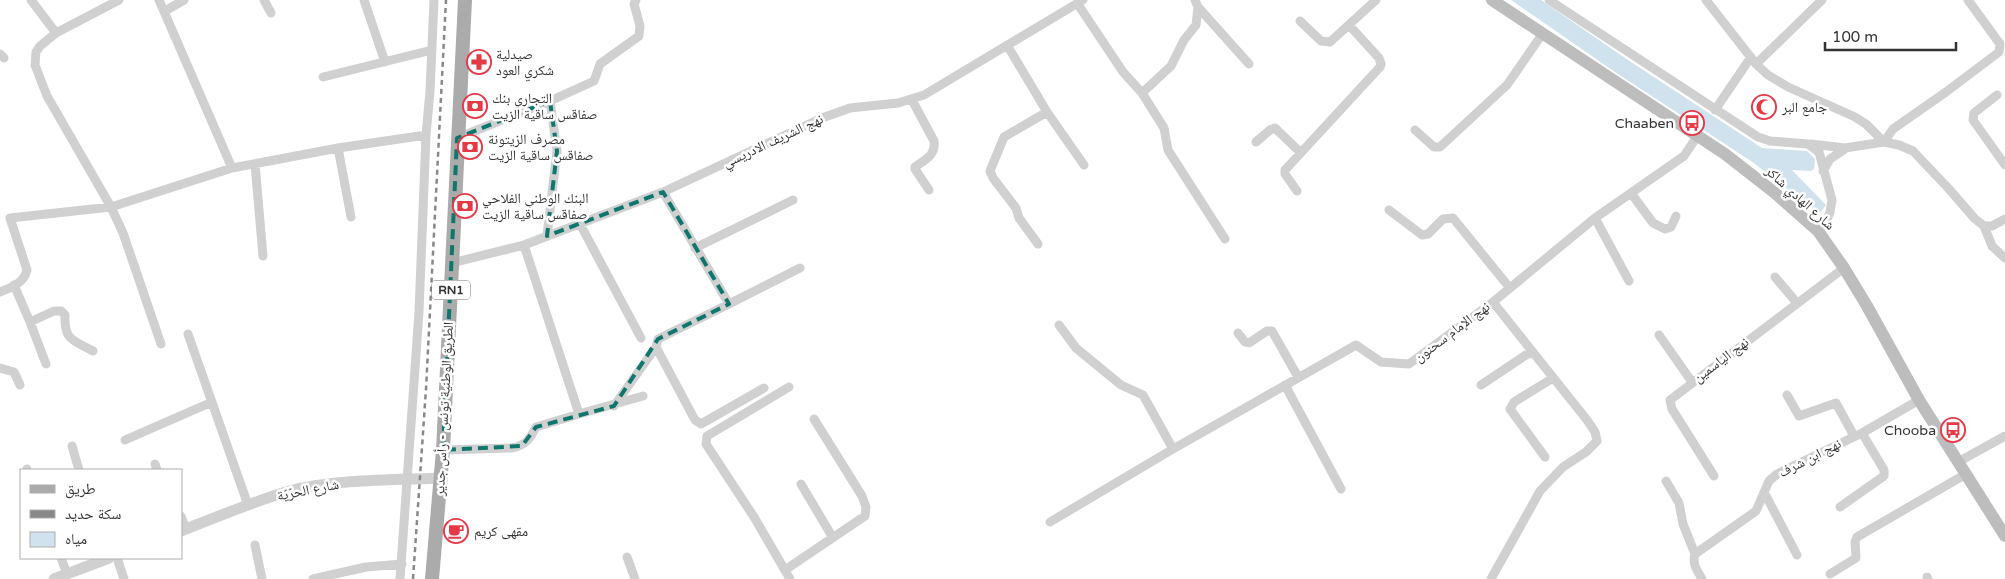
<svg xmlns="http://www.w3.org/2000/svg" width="2005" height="579" viewBox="0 0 2005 579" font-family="'Varela Round','Noto Naskh Arabic',sans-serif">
<rect width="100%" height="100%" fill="#fff"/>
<path fill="#cfe2ee" d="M 1511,0 L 1541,0 L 1628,60 L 1762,148 L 1807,151 L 1815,159 L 1814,169 L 1811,171 L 1792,170 L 1826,205 L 1820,213 L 1791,193 L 1754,163 L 1615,72 Z"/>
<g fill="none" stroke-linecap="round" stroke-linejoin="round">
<path stroke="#d0d0d0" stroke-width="9" d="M 31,0 L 56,33 L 40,46 L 36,52 L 35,65 L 47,96 L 111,207 L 123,233 L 161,344
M 159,0 L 232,168
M 264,0 L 271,13
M 364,0 L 385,62
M 1195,0 L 1198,7 L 1249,64
M 1549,0 L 1758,137 L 1770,141 L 1808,144 L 1819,152 L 1832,200 L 1830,212 L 1826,222 L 1818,231
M 1706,0 L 1756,64 L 1768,75 L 1788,87 L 1855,117 L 1866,124 L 1884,142
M 1077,3 L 1123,72 L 1142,93 L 1164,128 L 1168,150 L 1225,239
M 165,11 L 184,0
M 1300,21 L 1321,41 L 1330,42 L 1376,0
M 56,33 L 119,0
M 1007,45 L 1047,112 L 1084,165
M 0,54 L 4,58
M 1756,64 L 1822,0
M 323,77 L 432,50
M 1142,93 L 1171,66 L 1184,40 L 1196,25 L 1198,7
M 1997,95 L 1974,113 L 1973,120 L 2005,165
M 912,100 L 934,141 C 936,155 926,159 915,167 L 915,169 L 929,190
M 1715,110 L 1751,57
M 1415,130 L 1434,147 L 1440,147 L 1507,85 L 1543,33
M 457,138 L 550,101 L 594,81 L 600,64 L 639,36 L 640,26 L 634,4 L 636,0
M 1256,142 L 1270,130 L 1275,128 L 1301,153
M 1884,142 L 1893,129 L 1946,92 L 1999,52 L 2000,44 L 1968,0
M 1811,144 L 1845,148 L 1884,142 L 1899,145 L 1913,151 L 1949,189 L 1975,219 L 1984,226 L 1992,226 L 2005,219
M 338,148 L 351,217
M 255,164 L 263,256
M 1823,171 L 1830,159 L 1845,149
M 1297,191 L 1285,174 L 1285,170 L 1380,67 L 1381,64 L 1379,58 L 1349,25
M 663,192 L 729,304 L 800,268
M 1631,193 L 1653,223 L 1665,229 L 1671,227 L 1676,216
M 1389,210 L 1422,235 L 1428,234 L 1443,219 L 1453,218 L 1509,287
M 1595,218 L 1629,281
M 580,224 L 641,338
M 1984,226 L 1992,246 L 2005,258
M 547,236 L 557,151 L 550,101
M 1038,244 L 1019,218 L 1016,208 L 993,178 L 990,171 L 1004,137 L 1047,112
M 524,245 L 579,414 L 643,396
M 695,248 L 793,200
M 452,263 L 524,245 L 663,192 L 822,118 L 850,108 L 898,103 L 924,95 L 1083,0
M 1775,277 L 1797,303
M 14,285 L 30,322 L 46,364
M 0,292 C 12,287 24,283 27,270 L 10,218 L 111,207 L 232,168 L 338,148 L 426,135
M 729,304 L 658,339 L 656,347 L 695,420 L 701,424 L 764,388
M 30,322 L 54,311 L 61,311 L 65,315 C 64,341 73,340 93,351
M 1059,325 L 1076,348 L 1121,385 L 1143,395 L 1173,449
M 1238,333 L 1245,342 L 1249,343 L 1267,331 L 1272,331 L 1298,377
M 188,334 L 248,505
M 1659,335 L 1692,382
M 0,368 L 14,372 L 20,385
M 1285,385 L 1341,489
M 1481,385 L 1532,351
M 789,387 L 707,436 L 706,444 L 754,517 L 790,579
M 1787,395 L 1799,416 L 1836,403 L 1854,436
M 614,406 L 656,347
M 125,440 L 212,402
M 72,446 L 79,470
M 443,450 L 512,448 C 526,445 530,439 536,427 L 579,414
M 1545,457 L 1510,409 L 1514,402 L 1553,378
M 1958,462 L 2005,436
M 155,464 L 157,470
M 27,469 L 27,470
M 1714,476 L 1672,409 L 1670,400 L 1844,268
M 1666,481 L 1679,503 L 1683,524 L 1695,554
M 801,484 L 833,538
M 1764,492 L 1797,555
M 1840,507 L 1884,476 L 1884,470 L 1862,433
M 181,516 L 186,529
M 1050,522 L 1173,449 L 1356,345 L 1381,362 L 1409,364 L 1493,302 L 1595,218 L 1684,156 L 1698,135
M 255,545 L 262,579
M 627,557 L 635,579
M 61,558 L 67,574
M 117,558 L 124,579
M 785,570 L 865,516 L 866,507 L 862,496 L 814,419
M 1830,574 L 1856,558 L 1855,542 L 1857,537 L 1966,474
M 1927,577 L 1928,579
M 313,579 L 366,567 L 402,564
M 400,579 L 419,312 L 426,135 L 430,91 L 434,0
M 1491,579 L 1540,491 L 1563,467 L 1586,452 L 1597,441 L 1595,432 L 1587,420 L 1493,302
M 1702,579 C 1697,570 1692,564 1695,554 L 1756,511 L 1769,481 L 1777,474 L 1862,433 L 1919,400"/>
<path stroke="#d0d0d0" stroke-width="11" d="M 181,531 C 217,517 252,502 289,491 C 336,479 393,480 442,478
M 54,579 L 109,558"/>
<path stroke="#bdbdbd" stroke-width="12" d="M 1492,0 L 1725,154 L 1775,193 L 1818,231 L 1844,268 L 1867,306 L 1919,400 L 2005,536"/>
<path stroke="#ababab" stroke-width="14" d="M 432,579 L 443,450 L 465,0"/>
<path stroke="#888" stroke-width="2.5" stroke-dasharray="5 4" stroke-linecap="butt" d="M 413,579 L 426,389 L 446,0"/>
</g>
<path fill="none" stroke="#0f766e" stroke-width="4" stroke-dasharray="10 6" stroke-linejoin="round" d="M 550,101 L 557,151 L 547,236 L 663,192 L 729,304 L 658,339 L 614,406 L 536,427 L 522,446 L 443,450 L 457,138 Z"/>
<defs>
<symbol id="pharmacy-ring" viewBox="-11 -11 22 22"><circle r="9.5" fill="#fff" stroke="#e63946" stroke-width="1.5"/><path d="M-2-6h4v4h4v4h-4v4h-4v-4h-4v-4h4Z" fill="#e63946"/></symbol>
<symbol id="bank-ring" viewBox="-11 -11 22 22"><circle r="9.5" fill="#fff" stroke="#e63946" stroke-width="1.5"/><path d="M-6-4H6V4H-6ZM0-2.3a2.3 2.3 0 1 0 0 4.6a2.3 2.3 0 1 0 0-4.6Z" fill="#e63946"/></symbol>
<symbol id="mosque-ring" viewBox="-11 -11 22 22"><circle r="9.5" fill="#fff" stroke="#e63946" stroke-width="1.5"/><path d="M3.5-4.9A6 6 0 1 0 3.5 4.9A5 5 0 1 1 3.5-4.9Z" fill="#e63946"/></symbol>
<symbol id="bus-ring" viewBox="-11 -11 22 22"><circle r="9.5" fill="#fff" stroke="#e63946" stroke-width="1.5"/><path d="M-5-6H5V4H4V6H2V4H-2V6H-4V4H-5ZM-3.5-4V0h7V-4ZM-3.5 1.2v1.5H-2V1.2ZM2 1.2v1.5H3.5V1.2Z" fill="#e63946"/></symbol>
<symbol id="cafe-ring" viewBox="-11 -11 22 22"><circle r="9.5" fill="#fff" stroke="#e63946" stroke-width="1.5"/><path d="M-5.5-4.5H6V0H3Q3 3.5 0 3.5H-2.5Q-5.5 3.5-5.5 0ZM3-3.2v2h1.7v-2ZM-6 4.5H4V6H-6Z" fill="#e63946"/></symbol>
</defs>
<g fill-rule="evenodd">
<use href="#pharmacy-ring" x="465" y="48" width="28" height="28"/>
<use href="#bank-ring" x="461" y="92" width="28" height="28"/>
<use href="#mosque-ring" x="1750" y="93" width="28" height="28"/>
<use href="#bus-ring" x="1678" y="109" width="28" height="28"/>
<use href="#bank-ring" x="456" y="133" width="28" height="28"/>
<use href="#bank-ring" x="451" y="192" width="28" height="28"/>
<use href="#bus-ring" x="1939" y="416" width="28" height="28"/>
<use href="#cafe-ring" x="442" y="517" width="28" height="28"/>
</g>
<g text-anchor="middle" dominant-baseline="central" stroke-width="5" stroke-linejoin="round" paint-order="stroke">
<rect fill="#fff" stroke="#707070" stroke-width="1" x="432" y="280.5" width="38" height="19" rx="4"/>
<g font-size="12" font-weight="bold" fill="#333">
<text x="451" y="290">RN1</text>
</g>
<g font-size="14" fill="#333" stroke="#fff" text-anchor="start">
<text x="496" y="54">صيدلية<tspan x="496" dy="16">شكري العود</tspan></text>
<text x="492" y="98">التجاري بنك<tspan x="492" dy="16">صفاقس ساقية الزيت</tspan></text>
<text x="1782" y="107">جامع البر</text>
<text x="1674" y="123" text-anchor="end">Chaaben</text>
<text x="488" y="139">مصرف الزيتونة<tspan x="488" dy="16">صفاقس ساقية الزيت</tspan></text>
<text x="482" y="198">البنك الوطني الفلاحي<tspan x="482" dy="16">صفاقس ساقية الزيت</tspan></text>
<text x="1936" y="430" text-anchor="end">Chooba</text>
<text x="474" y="531">مقهى كريم</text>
</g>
<g font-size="14" fill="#333" stroke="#fff">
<text transform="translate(773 141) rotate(-25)">نهج الشريف الادريسي</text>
<text transform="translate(1800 198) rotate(42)">شارع الهادي شاكر</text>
<text transform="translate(1452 332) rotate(-37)">نهج الإمام سحنون</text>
<text transform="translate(1721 360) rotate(-37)">نهج الياسمين</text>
<text transform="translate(444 409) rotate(-87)">الطريق الوطنية تونس - رأس جدير</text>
<text transform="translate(1810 458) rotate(-27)">نهج ابن شرف</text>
<text transform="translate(308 490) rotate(-11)">شارع الحرّيّة</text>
</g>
</g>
<rect x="20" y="469" width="162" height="90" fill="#ffffff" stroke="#adadad"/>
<rect x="30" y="485" width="25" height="8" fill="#ababab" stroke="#adadad"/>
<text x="65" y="494" font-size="15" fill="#333333">طريق</text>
<rect x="30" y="510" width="25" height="8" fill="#888888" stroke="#adadad"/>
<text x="65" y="519" font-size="15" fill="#333333">سكة حديد</text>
<rect x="30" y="532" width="25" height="15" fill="#cfe2ee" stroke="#adadad"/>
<text x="65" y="544" font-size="15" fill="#333333">مياه</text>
<path d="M1825 42v8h131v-8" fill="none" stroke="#333333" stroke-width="2.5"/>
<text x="1832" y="42" font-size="15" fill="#333333" stroke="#ffffff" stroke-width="4" paint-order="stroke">100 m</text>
</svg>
